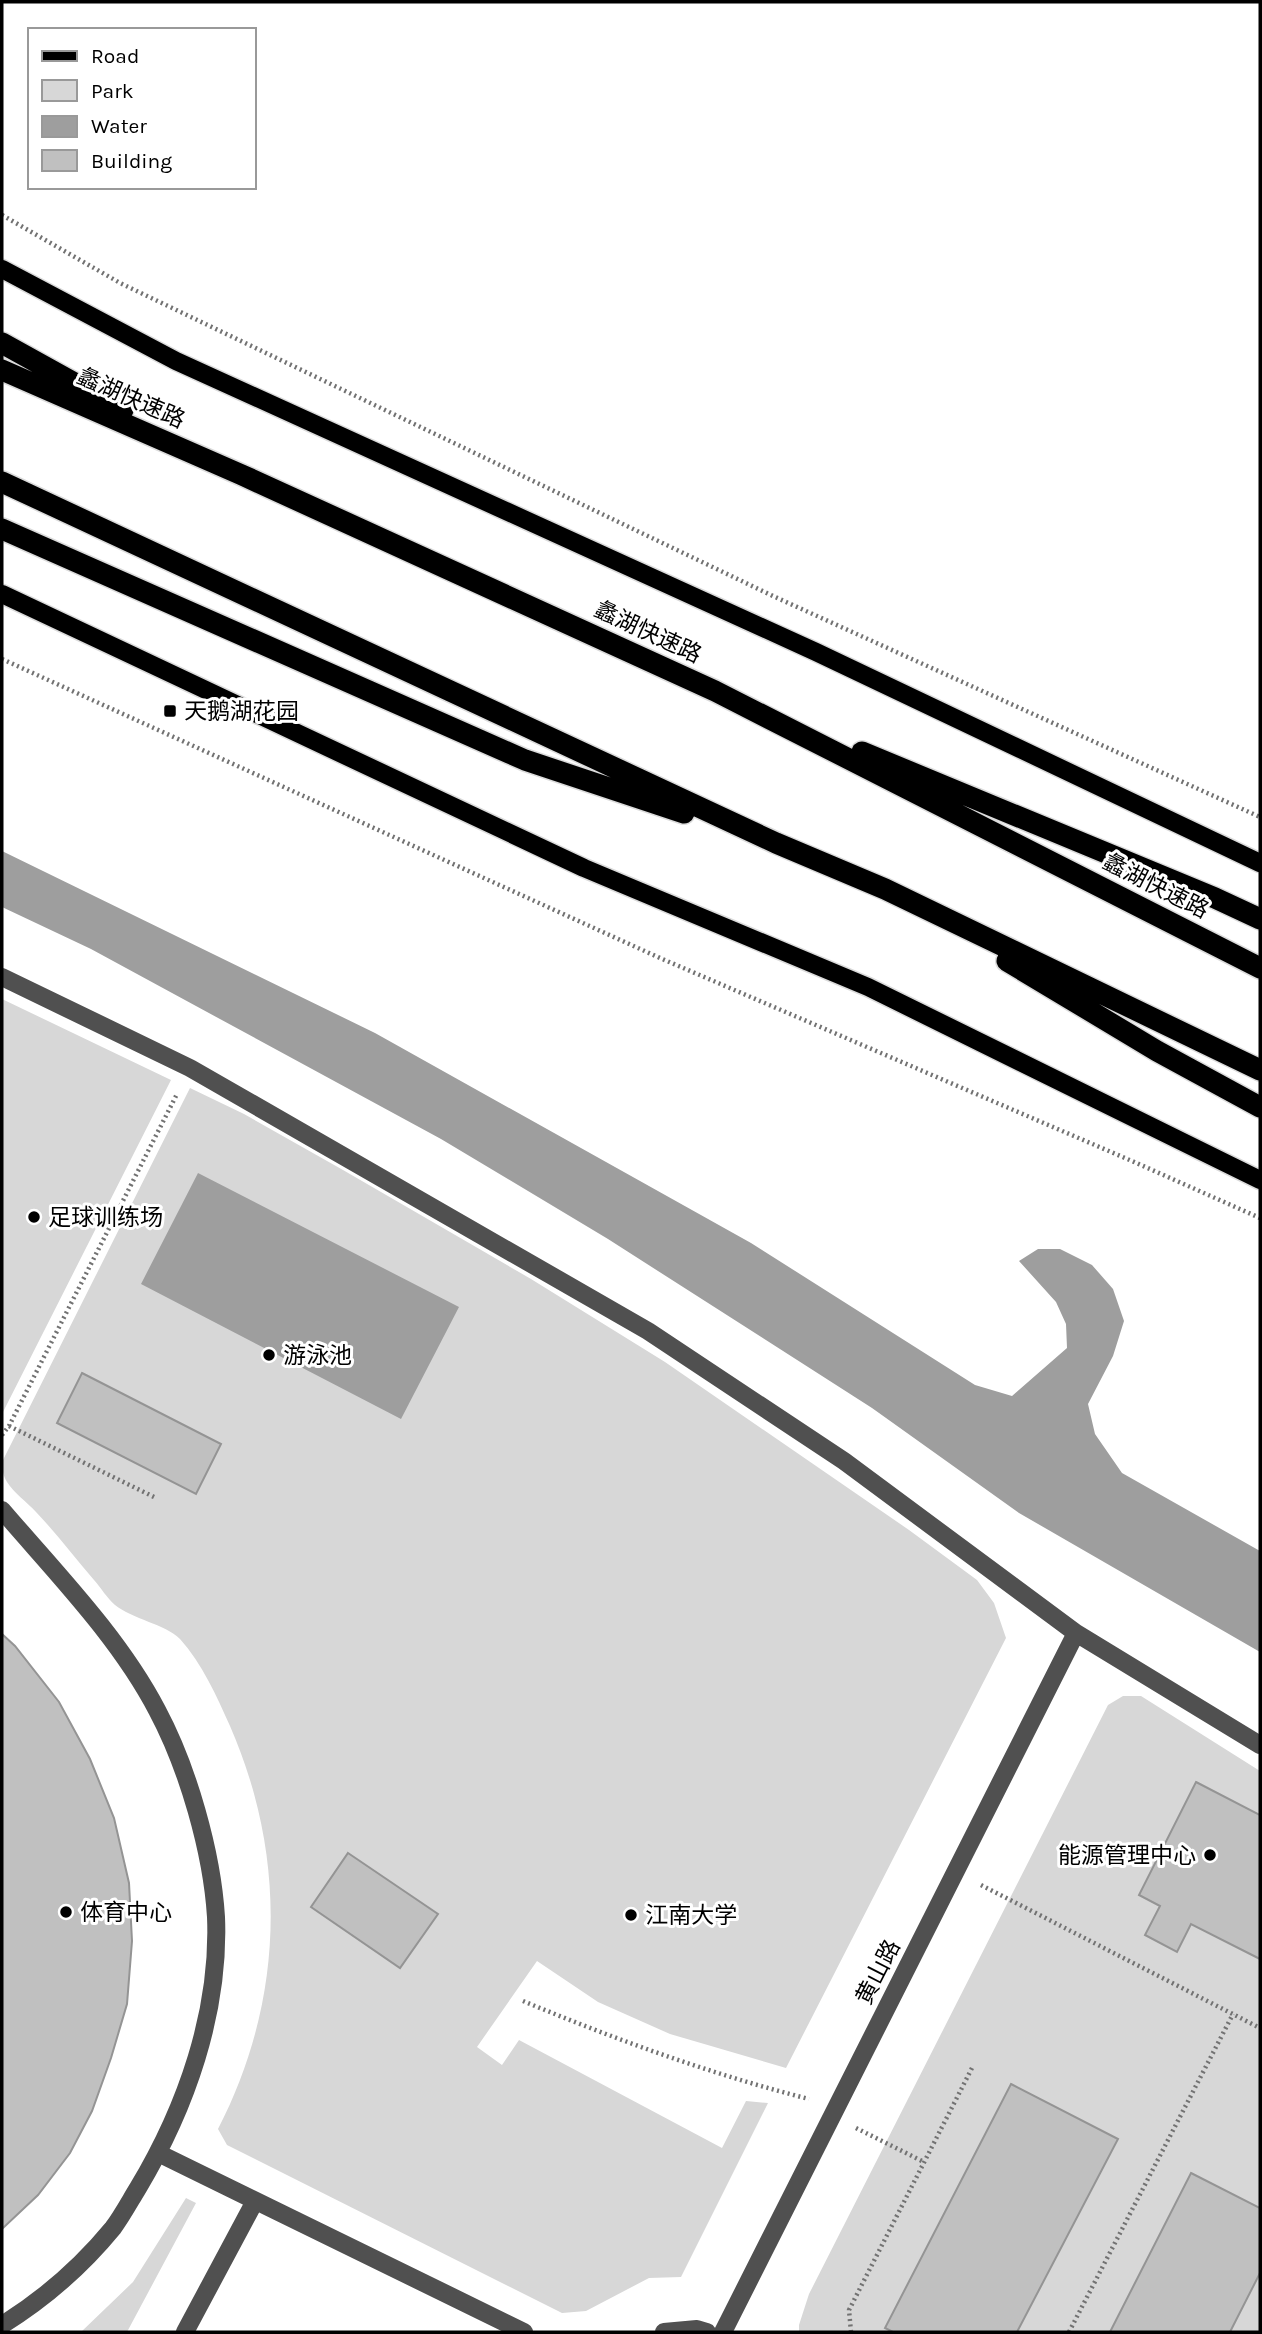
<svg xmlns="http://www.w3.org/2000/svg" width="1262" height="2334" viewBox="0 0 1262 2334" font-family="Karla,'Noto Sans SC',sans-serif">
<rect width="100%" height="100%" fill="#fff"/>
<path fill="#d7d7d7" d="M 2,999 L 171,1080 L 2,1414 Z
M 190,1088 L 244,1114 L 343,1170 L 531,1279 L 665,1362 L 909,1530 L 977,1580 L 994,1603 L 1006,1638 L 786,2068 L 670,2034 L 598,2002 L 537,1961 L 477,2047 L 502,2065 L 519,2040 L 722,2148 L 746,2101 L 768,2103 L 681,2277 L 649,2278 L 586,2311 L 562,2313 L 227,2145 L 218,2129 C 284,2001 288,1859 230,1726 C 217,1697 202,1663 180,1639 C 165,1624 132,1619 115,1605 C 107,1598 101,1588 94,1580 C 75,1558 57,1534 36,1512 C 27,1502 14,1493 7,1482 C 3,1475 2,1469 2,1462 Z
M 1123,1696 L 1141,1696 L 1260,1771 L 1260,2332 L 799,2332 L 799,2325 L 809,2294 L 1108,1705 Z
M 186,2198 L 196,2203 L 127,2332 L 81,2332 L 133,2282 Z"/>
<path fill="#9e9e9e" d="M 2,851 L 375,1033 L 751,1243 L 975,1385 L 1012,1396 L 1067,1348 L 1066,1324 L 1056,1302 L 1019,1261 L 1038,1249 L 1060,1249 L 1092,1265 L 1113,1289 L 1124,1321 L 1113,1356 L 1088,1404 L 1095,1434 L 1122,1473 L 1260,1551 L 1260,1652 L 1019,1513 L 872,1408 L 608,1239 L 441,1139 L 91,949 L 2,907 Z
M 198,1173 L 459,1307 L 401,1419 L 141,1284 Z"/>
<path fill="#c0c0c0" stroke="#949494" stroke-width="2" d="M 82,1373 L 221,1444 L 196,1494 L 57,1423 Z
M 2,1634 L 15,1646 L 59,1702 L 90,1759 L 114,1818 L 129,1883 L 132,1941 L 127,2004 L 111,2058 L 92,2111 L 70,2153 L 38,2195 L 2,2229 Z
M 1196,1782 L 1260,1815 L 1260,1959 L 1191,1924 L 1177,1952 L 1145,1935 L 1160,1906 L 1139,1895 Z
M 348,1853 L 438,1914 L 400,1968 L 311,1907 Z
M 1011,2084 L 1118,2139 L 1017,2332 L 893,2332 L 885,2328 Z
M 1191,2173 L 1260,2208 L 1260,2273 L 1230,2332 L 1110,2332 Z"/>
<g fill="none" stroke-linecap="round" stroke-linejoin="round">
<defs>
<path id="major" d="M 2,269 L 176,361 L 816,652 L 1260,863
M 2,594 L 584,868 L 868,987 L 1260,1180"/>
<path id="highway" d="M 2,343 L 123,410
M 2,370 L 242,475 L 715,691 L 1260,968
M 2,482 L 776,843 L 885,889 L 1260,1070
M 2,529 L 525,760 L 684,813
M 862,752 L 1215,898 L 1260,919
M 1007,961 L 1157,1051 L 1260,1107"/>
</defs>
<use href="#major" stroke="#dbdbdb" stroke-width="21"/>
<use href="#highway" stroke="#dbdbdb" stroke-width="24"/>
<path stroke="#727272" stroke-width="4.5" stroke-dasharray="2 3.5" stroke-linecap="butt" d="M 2,215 L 120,283 L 773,596 L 1260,817
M 2,659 L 660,958 L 1132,1161 L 1260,1218
M 9,1426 L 154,1497
M 2,1435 L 9,1426 L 177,1094
M 981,1885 L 1260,2028
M 523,2001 C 617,2040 711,2074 809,2099
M 856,2128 L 924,2162
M 851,2332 L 849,2310 L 973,2066
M 1069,2332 L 1233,2014"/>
<path stroke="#505050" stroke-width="18" d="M 2,977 L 190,1068 L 648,1331 L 844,1461 L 1076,1633 L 1260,1745
M 2,1510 C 55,1572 119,1637 157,1710 C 188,1768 212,1852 216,1917 C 220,2012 186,2108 138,2188 C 130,2201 122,2216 113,2228 C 81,2267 44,2299 2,2325
M 158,2153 L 524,2332
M 185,2332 L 255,2201
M 664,2332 L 697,2329 L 707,2332
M 723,2332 L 1076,1633"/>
<use href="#major" stroke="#000" stroke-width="18"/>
<use href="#highway" stroke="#000" stroke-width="21"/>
</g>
<g fill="#000" stroke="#fff" stroke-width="2.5">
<rect x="163" y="704" width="14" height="14" rx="3.5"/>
<circle cx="34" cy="1217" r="7"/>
<circle cx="269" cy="1355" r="7"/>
<circle cx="1210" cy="1855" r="7"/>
<circle cx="66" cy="1912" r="7"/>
<circle cx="631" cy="1915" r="7"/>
</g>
<g text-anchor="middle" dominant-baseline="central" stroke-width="6" stroke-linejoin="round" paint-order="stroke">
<g font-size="23" fill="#000" stroke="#fff">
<text transform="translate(131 398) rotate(24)">蠡湖快速路</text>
<text transform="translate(648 632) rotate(25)">蠡湖快速路</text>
<text transform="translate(1156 886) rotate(27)">蠡湖快速路</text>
<text transform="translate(878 1972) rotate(-63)">黄山路</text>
</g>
<g font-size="23" fill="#000" stroke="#fff" text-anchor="start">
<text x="184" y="711">天鹅湖花园</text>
<text x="48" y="1217">足球训练场</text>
<text x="283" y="1355">游泳池</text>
<text x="1196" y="1855" text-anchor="end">能源管理中心</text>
<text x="80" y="1912">体育中心</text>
<text x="645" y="1915">江南大学</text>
</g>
</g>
<rect width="1262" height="2334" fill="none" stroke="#000000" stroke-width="7"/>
<rect x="28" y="28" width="228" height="161" fill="#ffffff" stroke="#999999" stroke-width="2"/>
<rect x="42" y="51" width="35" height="10" fill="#000000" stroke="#999999" stroke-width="2"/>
<text x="91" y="63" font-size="21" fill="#000000">Road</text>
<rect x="42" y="80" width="35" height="21" fill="#d7d7d7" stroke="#999999" stroke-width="2"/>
<text x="91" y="98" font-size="21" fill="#000000">Park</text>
<rect x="42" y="116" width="35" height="21" fill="#9e9e9e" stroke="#999999" stroke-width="2"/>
<text x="91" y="133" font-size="21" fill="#000000">Water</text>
<rect x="42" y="150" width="35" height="21" fill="#c0c0c0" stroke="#999999" stroke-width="2"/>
<text x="91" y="168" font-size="21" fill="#000000">Building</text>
</svg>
